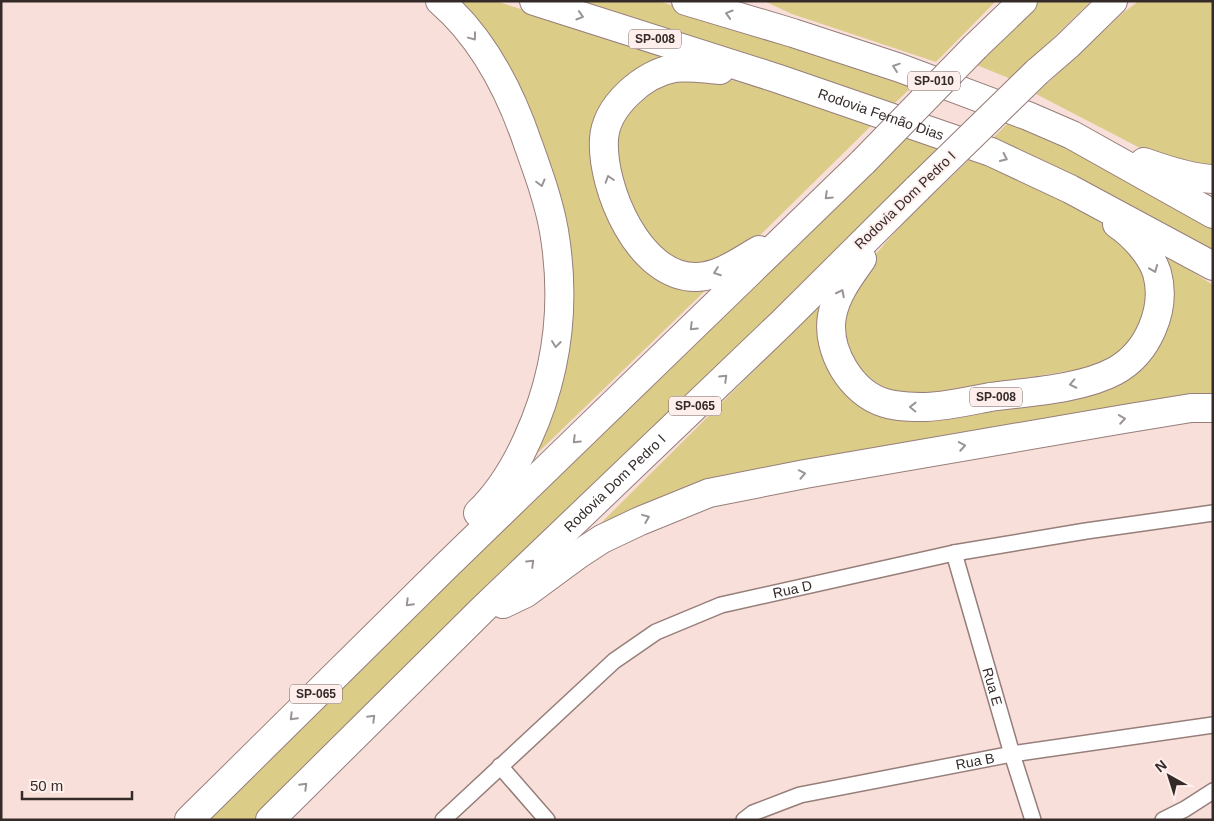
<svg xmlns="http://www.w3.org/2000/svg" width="1214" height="821" viewBox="0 0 1214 821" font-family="Helvetica,sans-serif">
<rect width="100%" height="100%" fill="#f9dfda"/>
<path fill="#dbcc88" d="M 452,1 L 495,1 L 681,58 L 607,106 L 617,231 L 711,285 L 518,472 L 539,432 L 560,231 Z
M 567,1 L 658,1 L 917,82 L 895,103 Z
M 764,1 L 996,1 L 936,62 L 792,14 Z
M 1039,1 L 1091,1 L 1011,79 L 974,64 Z
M 1139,1 L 1213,1 L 1213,169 L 1144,150 L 1036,94 L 1124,12 Z
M 728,79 L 876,121 L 753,242 L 715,266 L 678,267 L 632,223 L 614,147 L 626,108 L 655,81 Z
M 1012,119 L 1042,133 L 1191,214 L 1213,228 L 1213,258 L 992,139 Z
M 907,129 L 944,144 L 590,498 L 257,820 L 198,820 Z
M 973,156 L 1085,213 L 1106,226 L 1136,254 L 1148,285 L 1143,318 L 1134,335 L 1123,350 L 1107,361 L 1087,368 L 928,393 C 896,394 879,390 857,365 C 845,351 845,337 844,319 C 844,314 843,308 844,304 C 848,290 859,276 867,265 C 898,225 937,191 973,156 Z
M 1153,247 L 1213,285 L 1213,393 L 865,450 L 734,475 L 694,485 L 658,498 L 598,526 L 824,301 L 829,354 L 904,416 L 1144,357 Z"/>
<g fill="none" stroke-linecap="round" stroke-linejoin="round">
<defs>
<g id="minor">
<path id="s1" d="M 954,553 L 1012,754 L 1033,820"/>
<path d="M 500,766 L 547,820"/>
<path id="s2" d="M 443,820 L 614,661 L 656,632 L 721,605 L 954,553 L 1086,531 L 1213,513"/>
<path id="s3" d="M 744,820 L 753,813 L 800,795 L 1012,754 L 1213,725"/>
<path d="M 1163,820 L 1185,809 L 1213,791"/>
</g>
<g id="motorway">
<path d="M 440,1 C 484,39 510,91 528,144 C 538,172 549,202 554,231 C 566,302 558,372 528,438 C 516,465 500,492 478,513"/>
<path id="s4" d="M 534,1 L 776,78 L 991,152 L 1070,189 L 1213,266"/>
<path d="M 686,1 L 793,33 L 900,68 L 1028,116 L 1072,135 L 1213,214"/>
<path d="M 975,47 L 1023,1"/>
<path d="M 720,70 C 706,69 689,66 675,68 C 644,73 606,106 604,139 C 601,187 639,279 697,277 C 720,276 740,261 759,250"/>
<path d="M 1037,72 L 1067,46 L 1113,1"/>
<path d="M 1144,162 C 1166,170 1190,178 1213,179"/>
<path d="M 862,259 C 850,276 836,294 832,316 C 826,350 851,393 885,403 C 898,407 912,407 926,407 C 947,406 969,401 990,397 C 1028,392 1082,389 1115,371 C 1148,353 1167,309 1157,273 C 1151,254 1133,235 1117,224"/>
<path d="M 503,604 L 526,593 L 579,554 L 602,539 L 640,521 L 709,493 L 805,474 L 1124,419 L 1191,408 L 1213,408"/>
<path d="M 189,820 L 443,569 L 863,162"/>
<path id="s5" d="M 270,820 L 483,609 L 782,323 L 918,188"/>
</g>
</defs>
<use href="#minor" stroke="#967e7a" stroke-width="18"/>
<use href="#motorway" stroke="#967e7a" stroke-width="30"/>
<use href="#minor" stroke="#fff" stroke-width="15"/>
<use href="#motorway" stroke="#fff" stroke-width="28"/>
<defs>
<path id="motorway-bridge" d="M 863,162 L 975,47
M 918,188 L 1037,72"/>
</defs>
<use href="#motorway-bridge" stroke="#967e7a" stroke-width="30" stroke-linecap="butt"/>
<use href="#motorway-bridge" stroke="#fff" stroke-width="28"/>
</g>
<defs><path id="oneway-chevron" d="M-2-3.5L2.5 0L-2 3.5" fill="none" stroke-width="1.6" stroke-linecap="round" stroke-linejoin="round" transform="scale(1.25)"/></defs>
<g stroke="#9a9594">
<use href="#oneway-chevron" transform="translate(729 14) rotate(-163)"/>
<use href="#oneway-chevron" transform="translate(580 16) rotate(17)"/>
<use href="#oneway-chevron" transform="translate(473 37) rotate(53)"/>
<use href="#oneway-chevron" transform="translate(896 67) rotate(-161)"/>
<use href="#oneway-chevron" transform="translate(1004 158) rotate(25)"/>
<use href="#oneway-chevron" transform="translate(609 179) rotate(-108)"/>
<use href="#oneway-chevron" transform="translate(541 183) rotate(75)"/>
<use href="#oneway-chevron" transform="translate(828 196) rotate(136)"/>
<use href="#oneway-chevron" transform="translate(1154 269) rotate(68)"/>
<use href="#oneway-chevron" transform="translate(717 272) rotate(160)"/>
<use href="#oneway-chevron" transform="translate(841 293) rotate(-63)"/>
<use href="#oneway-chevron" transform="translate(693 327) rotate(136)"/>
<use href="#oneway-chevron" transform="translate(556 344) rotate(97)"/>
<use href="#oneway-chevron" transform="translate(724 378) rotate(-44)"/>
<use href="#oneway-chevron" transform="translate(1073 384) rotate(168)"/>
<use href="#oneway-chevron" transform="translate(913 407) rotate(-179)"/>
<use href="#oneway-chevron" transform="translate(1122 419) rotate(-9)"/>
<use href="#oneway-chevron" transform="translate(576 440) rotate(136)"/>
<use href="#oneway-chevron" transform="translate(962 446) rotate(-10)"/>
<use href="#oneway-chevron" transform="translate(802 474) rotate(-11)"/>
<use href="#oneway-chevron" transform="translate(646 518) rotate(-22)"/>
<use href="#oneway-chevron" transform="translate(531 563) rotate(-44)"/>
<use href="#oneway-chevron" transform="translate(409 603) rotate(135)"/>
<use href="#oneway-chevron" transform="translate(293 717) rotate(135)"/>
<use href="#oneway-chevron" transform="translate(372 718) rotate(-45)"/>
<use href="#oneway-chevron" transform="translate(304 786) rotate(-45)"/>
</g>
<g text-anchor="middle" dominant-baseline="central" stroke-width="4" stroke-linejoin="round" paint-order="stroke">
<g fill="#ffefec" stroke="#716664" stroke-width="1">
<rect x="629" y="29.5" width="52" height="19" rx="4"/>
<rect x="908" y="71.5" width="52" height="19" rx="4"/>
<rect x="970" y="387.5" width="52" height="19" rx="4"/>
<rect x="669" y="396.5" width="52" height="19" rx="4"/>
<rect x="290" y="684.5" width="52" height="19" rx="4"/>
</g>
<g font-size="12" font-weight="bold" fill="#342b29">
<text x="655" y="39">SP-008</text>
<text x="934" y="81">SP-010</text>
<text x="996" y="397">SP-008</text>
<text x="695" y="406">SP-065</text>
<text x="316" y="694">SP-065</text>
</g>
<g font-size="14" fill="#342b29" stroke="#ffefec">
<text stroke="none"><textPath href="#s4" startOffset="365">Rodovia Fernão Dias</textPath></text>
<text transform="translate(905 200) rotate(-44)">Rodovia Dom Pedro I</text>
<text stroke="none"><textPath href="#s5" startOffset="482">Rodovia Dom Pedro I</textPath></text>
<text stroke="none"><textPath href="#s2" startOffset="428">Rua D</textPath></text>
<text stroke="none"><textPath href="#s1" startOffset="139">Rua E</textPath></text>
<text stroke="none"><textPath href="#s3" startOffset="240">Rua B</textPath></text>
</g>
</g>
<rect width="1214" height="821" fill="none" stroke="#342b29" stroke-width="5"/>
<g transform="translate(1169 776) rotate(321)" stroke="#ffefec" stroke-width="4" paint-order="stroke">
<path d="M0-4L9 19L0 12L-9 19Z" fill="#342b29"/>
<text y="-8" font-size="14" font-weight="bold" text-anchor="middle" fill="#342b29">N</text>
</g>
<path d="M22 791v8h110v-8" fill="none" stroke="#342b29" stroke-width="2.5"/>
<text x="30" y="791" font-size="15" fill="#342b29" stroke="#ffefec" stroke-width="4" paint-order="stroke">50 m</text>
</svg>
